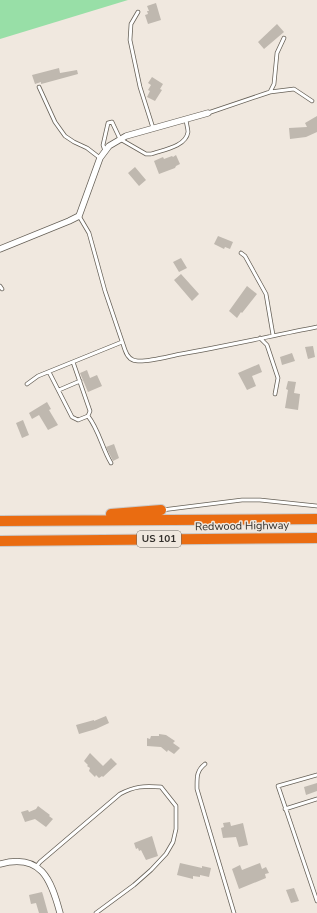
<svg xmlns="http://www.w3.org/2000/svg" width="317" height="913" viewBox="0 0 317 913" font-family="'Nunito Sans',sans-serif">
<rect width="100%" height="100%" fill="#f0e8df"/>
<path fill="#98dfa7" d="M 0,0 L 128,0 L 0,39 Z"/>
<path fill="#bfb8af" d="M 156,3 L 161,20 L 148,24 L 145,15 L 148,14 L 147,11 L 149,11 L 147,6 Z
M 277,24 L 284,32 L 264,49 L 258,42 Z
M 59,68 L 60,73 L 77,70 L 78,74 L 45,83 L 41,84 L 41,82 L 35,84 L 32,75 Z
M 152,77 L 163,84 L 160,89 L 162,90 L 155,101 L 147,97 L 150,91 L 148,90 L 151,85 L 148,83 Z
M 317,116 L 317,132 L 306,137 L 290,139 L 289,128 L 307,127 L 305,123 Z
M 176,155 L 180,164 L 176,166 L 175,168 L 159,174 L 154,161 L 163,157 L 164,159 L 172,156 L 173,157 Z
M 135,167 L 146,180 L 139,186 L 128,173 Z
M 218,236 L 233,242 L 230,249 L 225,247 L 224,249 L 214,244 Z
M 181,258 L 187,268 L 179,272 L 173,262 Z
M 181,274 L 199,294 L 192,301 L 174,280 Z
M 247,286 L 257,294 L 242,313 L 241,312 L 237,318 L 229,311 Z
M 313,346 L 315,357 L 308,359 L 305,347 Z
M 292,353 L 295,361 L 282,365 L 280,357 Z
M 259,364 L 262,372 L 252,376 L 256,386 L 247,390 L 238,373 Z
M 87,370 L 90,378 L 97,375 L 102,386 L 88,392 L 80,373 Z
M 288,381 L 296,382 L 294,393 L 300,394 L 298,410 L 285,408 L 288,390 L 286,389 Z
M 47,402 L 51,409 L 49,410 L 58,425 L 48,430 L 39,415 L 32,419 L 29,413 Z
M 23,420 L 29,435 L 22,438 L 16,423 Z
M 114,444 L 119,458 L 113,461 L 106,447 Z
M 106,716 L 109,723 L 96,729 L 79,734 L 76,725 L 94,720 L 94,721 Z
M 159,734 L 166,735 L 175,741 L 173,743 L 180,748 L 174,754 L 168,750 L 167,752 L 161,747 L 147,746 L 147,738 L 150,739 L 151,736 L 159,736 Z
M 90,753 L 103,766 L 111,758 L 117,764 L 103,777 L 102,776 L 99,778 L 96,775 L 95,777 L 89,771 L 90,768 L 87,766 L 88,765 L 84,761 Z
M 317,783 L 317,791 L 306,795 L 304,787 Z
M 38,806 L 50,815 L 49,816 L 53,819 L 46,827 L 35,819 L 25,822 L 21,812 L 28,810 L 29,812 L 36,809 Z
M 230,822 L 231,826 L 243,823 L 248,845 L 239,847 L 236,837 L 223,838 L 221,828 L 224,827 L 223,823 Z
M 152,836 L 158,856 L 146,860 L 141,850 L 139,851 L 138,848 L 136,849 L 134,843 Z
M 180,863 L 202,868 L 202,866 L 211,868 L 209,877 L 200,875 L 200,877 L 193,876 L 193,879 L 177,875 Z
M 260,863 L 262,869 L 266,867 L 269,873 L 265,874 L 266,878 L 239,889 L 232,869 L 240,865 L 242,870 Z
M 294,888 L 299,901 L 291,903 L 286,890 Z
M 42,892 L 43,895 L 48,913 L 39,913 L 36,903 L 31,904 L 29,895 Z"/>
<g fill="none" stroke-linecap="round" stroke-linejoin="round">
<defs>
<path id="lane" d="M 138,12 L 131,24 L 130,40 L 140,87 L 153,128
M 39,87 L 55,122 L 65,136 L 74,142 L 87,148 L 100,158
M 270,92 L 294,89 L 312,101
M 208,113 L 270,92 L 274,84 L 277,53 L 284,38
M 105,151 L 103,145 L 108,123 L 112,122 L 120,139 L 146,154 L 151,154 C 162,150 186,147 188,132 C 188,128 186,123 186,119
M 79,216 L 89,233 L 105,291 L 125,350 C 127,356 131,361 138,361 C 148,362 170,356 181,354 C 226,346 271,336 317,327
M 241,253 L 245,256 L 266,294 L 273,335
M 0,286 L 2,289
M 260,338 L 267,345 L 278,378 L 275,394
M 49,372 L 72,417 L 78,420 L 88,416 L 90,411 L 73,362
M 27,384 L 38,376 L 122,342
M 59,390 L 80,381
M 88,416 C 99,430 102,448 111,463
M 162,510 L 242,500 L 260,500 L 317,506
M 205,764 C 196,771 197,778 197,789 L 234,913
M 317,775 L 278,786 L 317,901
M 285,809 L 317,799
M 36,867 L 40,862 L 120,794 C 135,786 143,786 161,787 L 176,806 L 176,829 L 173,842 L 166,854 L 151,870 L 134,885 L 96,913"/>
<path id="street" d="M 0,249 L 69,221 L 79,216 L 100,158 L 109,146 L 126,136 L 208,113
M 0,864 C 41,853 51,879 60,913"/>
<path id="highway" d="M 111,514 L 161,510
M 0,521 L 317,519
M 0,541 L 317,538"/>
</defs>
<use href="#lane" stroke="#666057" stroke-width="4.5"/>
<use href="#street" stroke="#666057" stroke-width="7"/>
<use href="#highway" stroke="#cac9c8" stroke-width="12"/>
<use href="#lane" stroke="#fff" stroke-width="3"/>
<use href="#street" stroke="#fff" stroke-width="5.5"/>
<use href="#highway" stroke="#ea6c11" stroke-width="10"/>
</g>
<g text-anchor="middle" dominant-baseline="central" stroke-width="3" stroke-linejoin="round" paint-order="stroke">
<rect fill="#f0e8df" stroke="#6b6661" stroke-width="1" x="137" y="531" width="44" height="16" rx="3"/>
<g font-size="10" font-weight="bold" fill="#322f2b">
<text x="159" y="539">US 101</text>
</g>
<g font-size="11" fill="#322f2b" stroke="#f0e8df">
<text transform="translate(242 526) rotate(-1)">Redwood Highway</text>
</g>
</g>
</svg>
